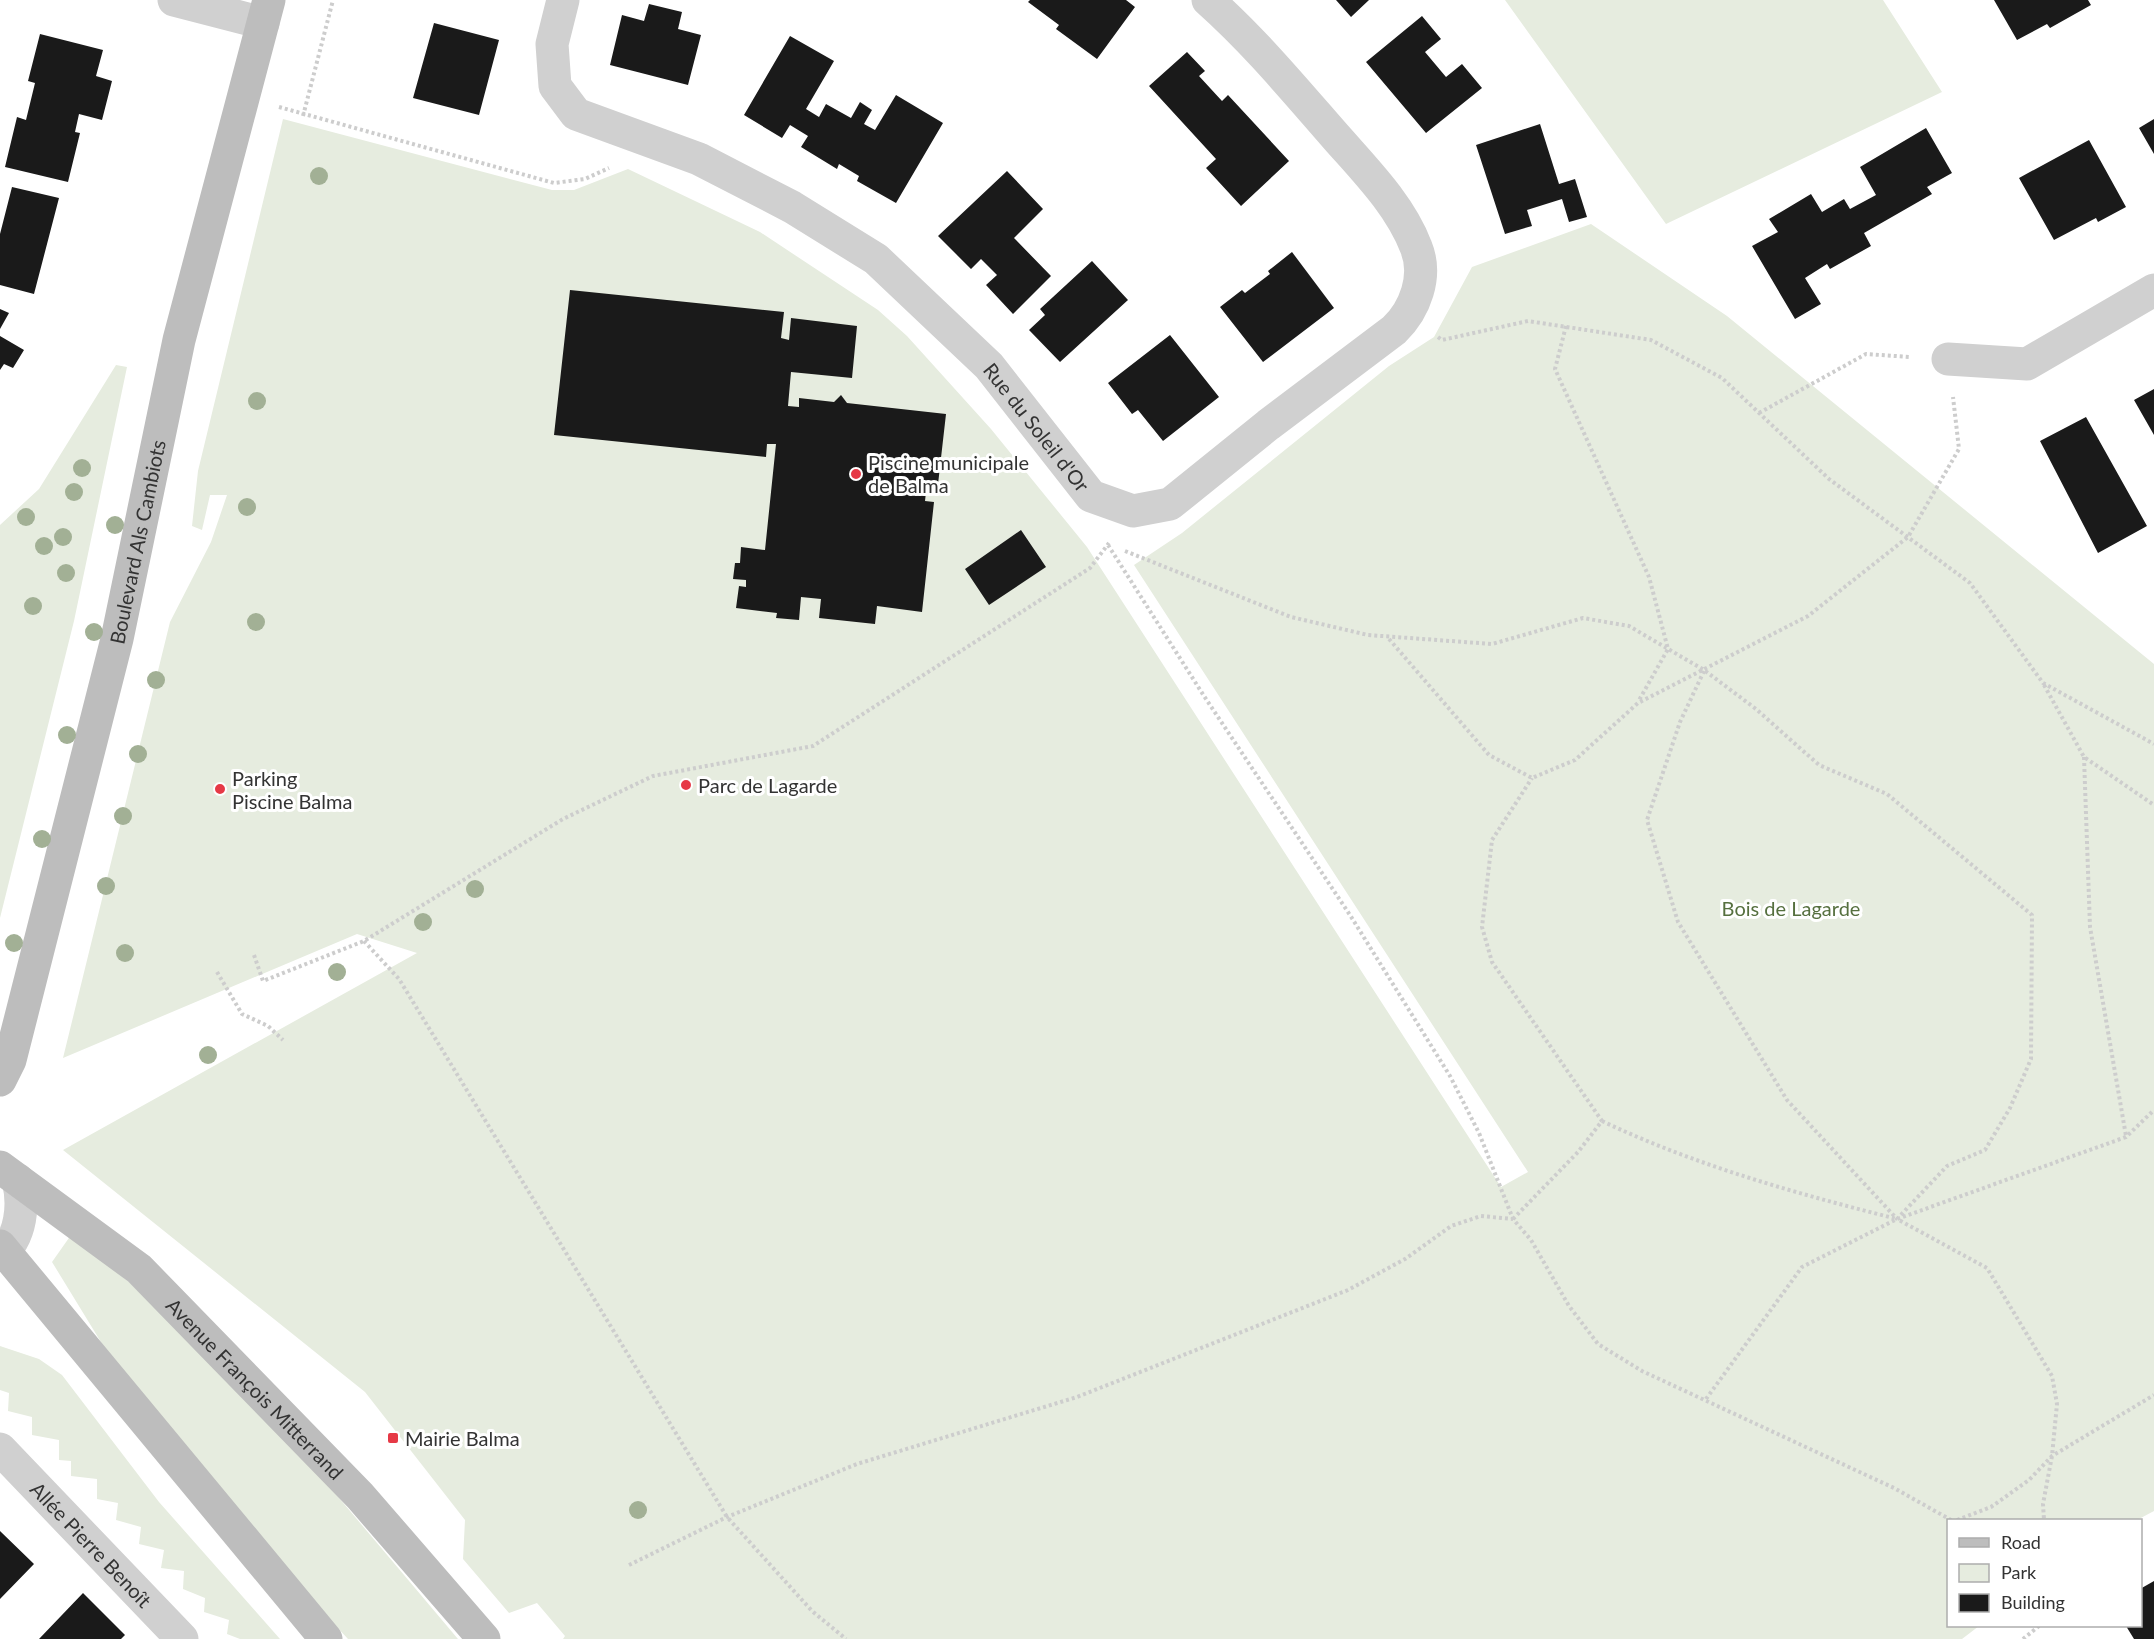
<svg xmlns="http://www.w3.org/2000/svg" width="2154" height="1639" viewBox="0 0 2154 1639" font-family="Lato,sans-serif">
<rect width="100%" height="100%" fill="#fff"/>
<path fill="#e6ecdf" d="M 1505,0 L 1883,0 L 1942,92 L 1666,224 Z
M 283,119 L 552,190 L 574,190 L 628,169 L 760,232 L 878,310 L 907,336 L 991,429 L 1087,547 L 1501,1187 L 1528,1172 L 1134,565 L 1182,533 L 1389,366 L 1434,337 L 1472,267 L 1591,224 L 1727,316 L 2154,664 L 2154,1511 L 2137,1520 L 1948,1520 L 1948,1626 L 1979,1626 L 1962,1639 L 563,1639 L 565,1636 L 537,1603 L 509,1613 L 463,1559 L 465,1520 L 365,1392 L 63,1150 L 417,953 L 357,934 L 63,1058 L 170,622 L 211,542 L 227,495 L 210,495 L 202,530 L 192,526 L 198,471 Z
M 116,365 L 127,367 L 74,621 L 0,918 L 0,525 L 39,489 Z
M 71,1235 L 130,1283 L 307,1460 L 458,1639 L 348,1639 L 301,1588 L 104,1347 L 52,1262 Z
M 0,1346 L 39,1359 L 62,1375 L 159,1502 L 280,1639 L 240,1639 L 227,1634 L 229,1620 L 204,1612 L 205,1598 L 183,1589 L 184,1571 L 161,1568 L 164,1550 L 139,1544 L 141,1527 L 116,1520 L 118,1503 L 97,1499 L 97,1479 L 71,1476 L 71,1461 L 59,1460 L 59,1440 L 32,1435 L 32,1417 L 8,1411 L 9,1393 L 0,1390 Z"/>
<path fill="#1a1a1a" d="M 1030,0 L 1126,0 L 1135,7 L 1097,59 L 1056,29 L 1059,25 L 1028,2 Z
M 1336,0 L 1369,0 L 1351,17 Z
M 1994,0 L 2088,0 L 2091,5 L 2050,28 L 2047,24 L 2017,40 Z
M 649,4 L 682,12 L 678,29 L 701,35 L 688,85 L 610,65 L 622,15 L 644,21 Z
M 1422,16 L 1441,39 L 1425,52 L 1446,77 L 1462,64 L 1482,88 L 1426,133 L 1366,62 Z
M 434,23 L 499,40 L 479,115 L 413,98 Z
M 40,34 L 103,50 L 96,76 L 112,81 L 102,120 L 79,114 L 75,132 L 80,133 L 68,182 L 5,167 L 17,117 L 26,120 L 35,83 L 28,81 Z
M 790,36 L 834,61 L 806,109 L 819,117 L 826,104 L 851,118 L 860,102 L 872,110 L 864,124 L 875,130 L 896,95 L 943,123 L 896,203 L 857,181 L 859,176 L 839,164 L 837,169 L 801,147 L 808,136 L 790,125 L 782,138 L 744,115 Z
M 1187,52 L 1205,71 L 1199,76 L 1222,101 L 1228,95 L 1289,161 L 1241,206 L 1206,168 L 1216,159 L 1149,86 Z
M 2154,119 L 2154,154 L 2139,128 Z
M 1540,124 L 1559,184 L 1575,179 L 1587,217 L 1569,222 L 1562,199 L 1527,210 L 1532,226 L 1505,234 L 1476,145 Z
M 1926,128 L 1952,173 L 1927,187 L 1932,194 L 1864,233 L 1871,246 L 1830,269 L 1827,264 L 1805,278 L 1821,304 L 1795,319 L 1752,246 L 1778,232 L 1769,219 L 1811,194 L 1822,212 L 1844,199 L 1850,209 L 1876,195 L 1860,167 Z
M 2089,140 L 2126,207 L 2098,222 L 2096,218 L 2054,240 L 2019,178 Z
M 1007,171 L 1043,209 L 1014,238 L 1051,276 L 1013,314 L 986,285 L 997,275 L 981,259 L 971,269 L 938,236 Z
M 12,187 L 59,198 L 34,294 L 0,285 L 0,234 Z
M 1292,252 L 1334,308 L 1263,362 L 1220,307 L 1242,290 L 1245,293 L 1270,274 L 1268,271 Z
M 1092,261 L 1128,300 L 1060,362 L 1029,330 L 1045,315 L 1040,309 Z
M 570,290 L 784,312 L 781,338 L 789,340 L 791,318 L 857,326 L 852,378 L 791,372 L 788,406 L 799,407 L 799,398 L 834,402 L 841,395 L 847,403 L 946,414 L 937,493 L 926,492 L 925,501 L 934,502 L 922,612 L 877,606 L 875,624 L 819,618 L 821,599 L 801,597 L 799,620 L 776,618 L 777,613 L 736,608 L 739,586 L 746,587 L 746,580 L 733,579 L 735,563 L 740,563 L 741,547 L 765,550 L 776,444 L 767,444 L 766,457 L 554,435 Z
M 0,309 L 9,313 L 0,329 Z
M 1170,335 L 1219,397 L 1163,441 L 1138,410 L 1132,414 L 1108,383 Z
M 0,336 L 24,350 L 13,368 L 4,364 L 0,370 Z
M 2154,389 L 2154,435 L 2134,400 Z
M 2086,417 L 2147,526 L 2098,553 L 2040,441 Z
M 1021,530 L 1046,567 L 989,605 L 965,569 Z
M 0,1531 L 34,1564 L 0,1599 Z
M 2154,1581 L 2154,1639 L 2134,1639 L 2126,1626 L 2140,1626 L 2140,1589 Z
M 83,1593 L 125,1635 L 121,1639 L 39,1639 Z"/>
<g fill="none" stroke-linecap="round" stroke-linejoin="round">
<path stroke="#cdcdcd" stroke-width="4" stroke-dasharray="3 3" stroke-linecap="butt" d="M 279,107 L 554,183 L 585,179 L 609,168
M 303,116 L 333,0
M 1566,326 L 1555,369 L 1649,577 L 1668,649 L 1638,702
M 1438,337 L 1442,340 L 1528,321 L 1651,340 L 1722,378 L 1829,479 L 1970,583 L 2043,683 L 2154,744
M 1759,413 L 1866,354 L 1910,357
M 1108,545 L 1204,696 L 1350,915 L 1450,1076 L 1479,1133 L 1513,1219 L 1531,1240 L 1569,1306 L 1598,1344 L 1642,1371 L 1894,1488 L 1951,1520
M 1125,551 L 1291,617 L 1368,635 L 1492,644 L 1583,618 L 1629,626 L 1704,670 L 1756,709 L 1819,765 L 1887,794 L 2032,915 L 2031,1059 L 2010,1108 L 1985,1150 L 1947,1166 L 1897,1219 L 1987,1268 L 2052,1376 L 2057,1404 L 2052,1456 L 2043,1504 L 2044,1520
M 1389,639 L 1489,755 L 1532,778 L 1575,760 L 1638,703 L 1808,616 L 1908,537 L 1959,449 L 1953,397
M 1704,671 L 1680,722 L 1647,820 L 1678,922 L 1787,1100 L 1897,1219
M 2044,685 L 2084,757 L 2154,805
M 2084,757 L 2090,927 L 2126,1136
M 364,941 L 399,979 L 727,1517 L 812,1611 L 846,1639
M 254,955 L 263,981 L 364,941 L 563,819 L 653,776 L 813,746 L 1090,568 L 1109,543
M 217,972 L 242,1014 L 268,1026 L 283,1040
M 1602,1121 C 1697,1166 1795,1193 1897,1219
M 1513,1219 L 1578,1152 L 1602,1121 L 1492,962 L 1482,927 L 1492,840 L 1532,778
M 1706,1399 L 1802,1267 L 1897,1219 L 2126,1137 L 2154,1110
M 1957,1520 L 1991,1507 L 2029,1480 L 2052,1456 L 2154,1395
M 629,1565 L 727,1517 L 857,1464 L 1077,1397 L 1348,1290 L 1405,1259 L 1451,1226 L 1481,1216 L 1513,1219
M 2023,1639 L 2039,1626"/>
<g stroke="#d0d0d0" stroke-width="33">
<path d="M 174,0 L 263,23"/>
<path id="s1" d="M 563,0 L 552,44 L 555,86 L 576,114 L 699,159 L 792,207 L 876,259 L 989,366 L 1091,496 L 1133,511 L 1170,504 L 1268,425 L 1394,330 C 1415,310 1428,276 1416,247 C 1400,205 1365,170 1336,137 C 1294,89 1255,42 1208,0"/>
<path d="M 1948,359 L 2027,364 L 2154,290"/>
<path d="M 0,1254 C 22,1238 24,1203 18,1180"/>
<path id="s2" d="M 0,1449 L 182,1639"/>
</g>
<g stroke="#bdbdbd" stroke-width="33">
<path id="s3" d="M 0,1080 L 10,1060 L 117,639 L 179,340 L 269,0"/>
<path id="s4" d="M 0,1167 L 139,1269 L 360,1496 L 484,1639"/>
<path d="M 0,1246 L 326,1639"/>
</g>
</g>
<g fill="#a2b095">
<circle cx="319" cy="176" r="9"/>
<circle cx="257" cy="401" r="9"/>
<circle cx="82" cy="468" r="9"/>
<circle cx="74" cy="492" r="9"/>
<circle cx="247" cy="507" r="9"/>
<circle cx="26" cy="517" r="9"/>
<circle cx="115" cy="525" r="9"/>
<circle cx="63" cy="537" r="9"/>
<circle cx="44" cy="546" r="9"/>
<circle cx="66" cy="573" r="9"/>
<circle cx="33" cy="606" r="9"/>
<circle cx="256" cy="622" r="9"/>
<circle cx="94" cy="632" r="9"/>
<circle cx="156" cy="680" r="9"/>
<circle cx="67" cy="735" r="9"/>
<circle cx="138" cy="754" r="9"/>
<circle cx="123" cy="816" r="9"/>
<circle cx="42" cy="839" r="9"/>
<circle cx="106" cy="886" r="9"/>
<circle cx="475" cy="889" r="9"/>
<circle cx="423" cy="922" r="9"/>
<circle cx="14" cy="943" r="9"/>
<circle cx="125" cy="953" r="9"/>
<circle cx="337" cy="972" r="9"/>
<circle cx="208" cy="1055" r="9"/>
<circle cx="638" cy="1510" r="9"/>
</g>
<g fill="#e63946" stroke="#fff" stroke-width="2">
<circle cx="856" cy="474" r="6"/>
<circle cx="686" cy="785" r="6"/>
<circle cx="220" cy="789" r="6"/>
<rect x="387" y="1432" width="12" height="12" rx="3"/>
</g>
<g text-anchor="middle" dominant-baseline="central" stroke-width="6" stroke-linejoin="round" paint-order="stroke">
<g font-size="20" fill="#333" stroke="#fff">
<text stroke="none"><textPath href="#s1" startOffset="690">Rue du Soleil d'Or</textPath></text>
<text stroke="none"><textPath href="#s3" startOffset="556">Boulevard Als Cambiots</textPath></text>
<text stroke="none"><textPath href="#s4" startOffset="339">Avenue François Mitterrand</textPath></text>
<text stroke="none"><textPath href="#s2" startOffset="132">Allée Pierre Benoît</textPath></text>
</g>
<g font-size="20" fill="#333" stroke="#fff" text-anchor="start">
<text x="868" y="462">Piscine municipale<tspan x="868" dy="23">de Balma</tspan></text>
<text x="232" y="778">Parking<tspan x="232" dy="23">Piscine Balma</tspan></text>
<text x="698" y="785">Parc de Lagarde</text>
<text x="405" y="1438">Mairie Balma</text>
</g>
<g font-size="20" fill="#56703f" stroke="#fff">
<text x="1791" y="908">Bois de Lagarde</text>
</g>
</g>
<rect x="1947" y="1519" width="195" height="108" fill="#ffffff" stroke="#adadad" stroke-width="1.5"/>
<rect x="1959" y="1538" width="30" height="9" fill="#bdbdbd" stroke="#adadad" stroke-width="1.5"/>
<text x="2001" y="1549" font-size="18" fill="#333333">Road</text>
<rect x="1959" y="1564" width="30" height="18" fill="#e6ecdf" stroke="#adadad" stroke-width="1.5"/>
<text x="2001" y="1579" font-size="18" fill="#333333">Park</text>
<rect x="1959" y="1594" width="30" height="18" fill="#1a1a1a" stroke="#adadad" stroke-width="1.5"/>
<text x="2001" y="1609" font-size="18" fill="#333333">Building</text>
</svg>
